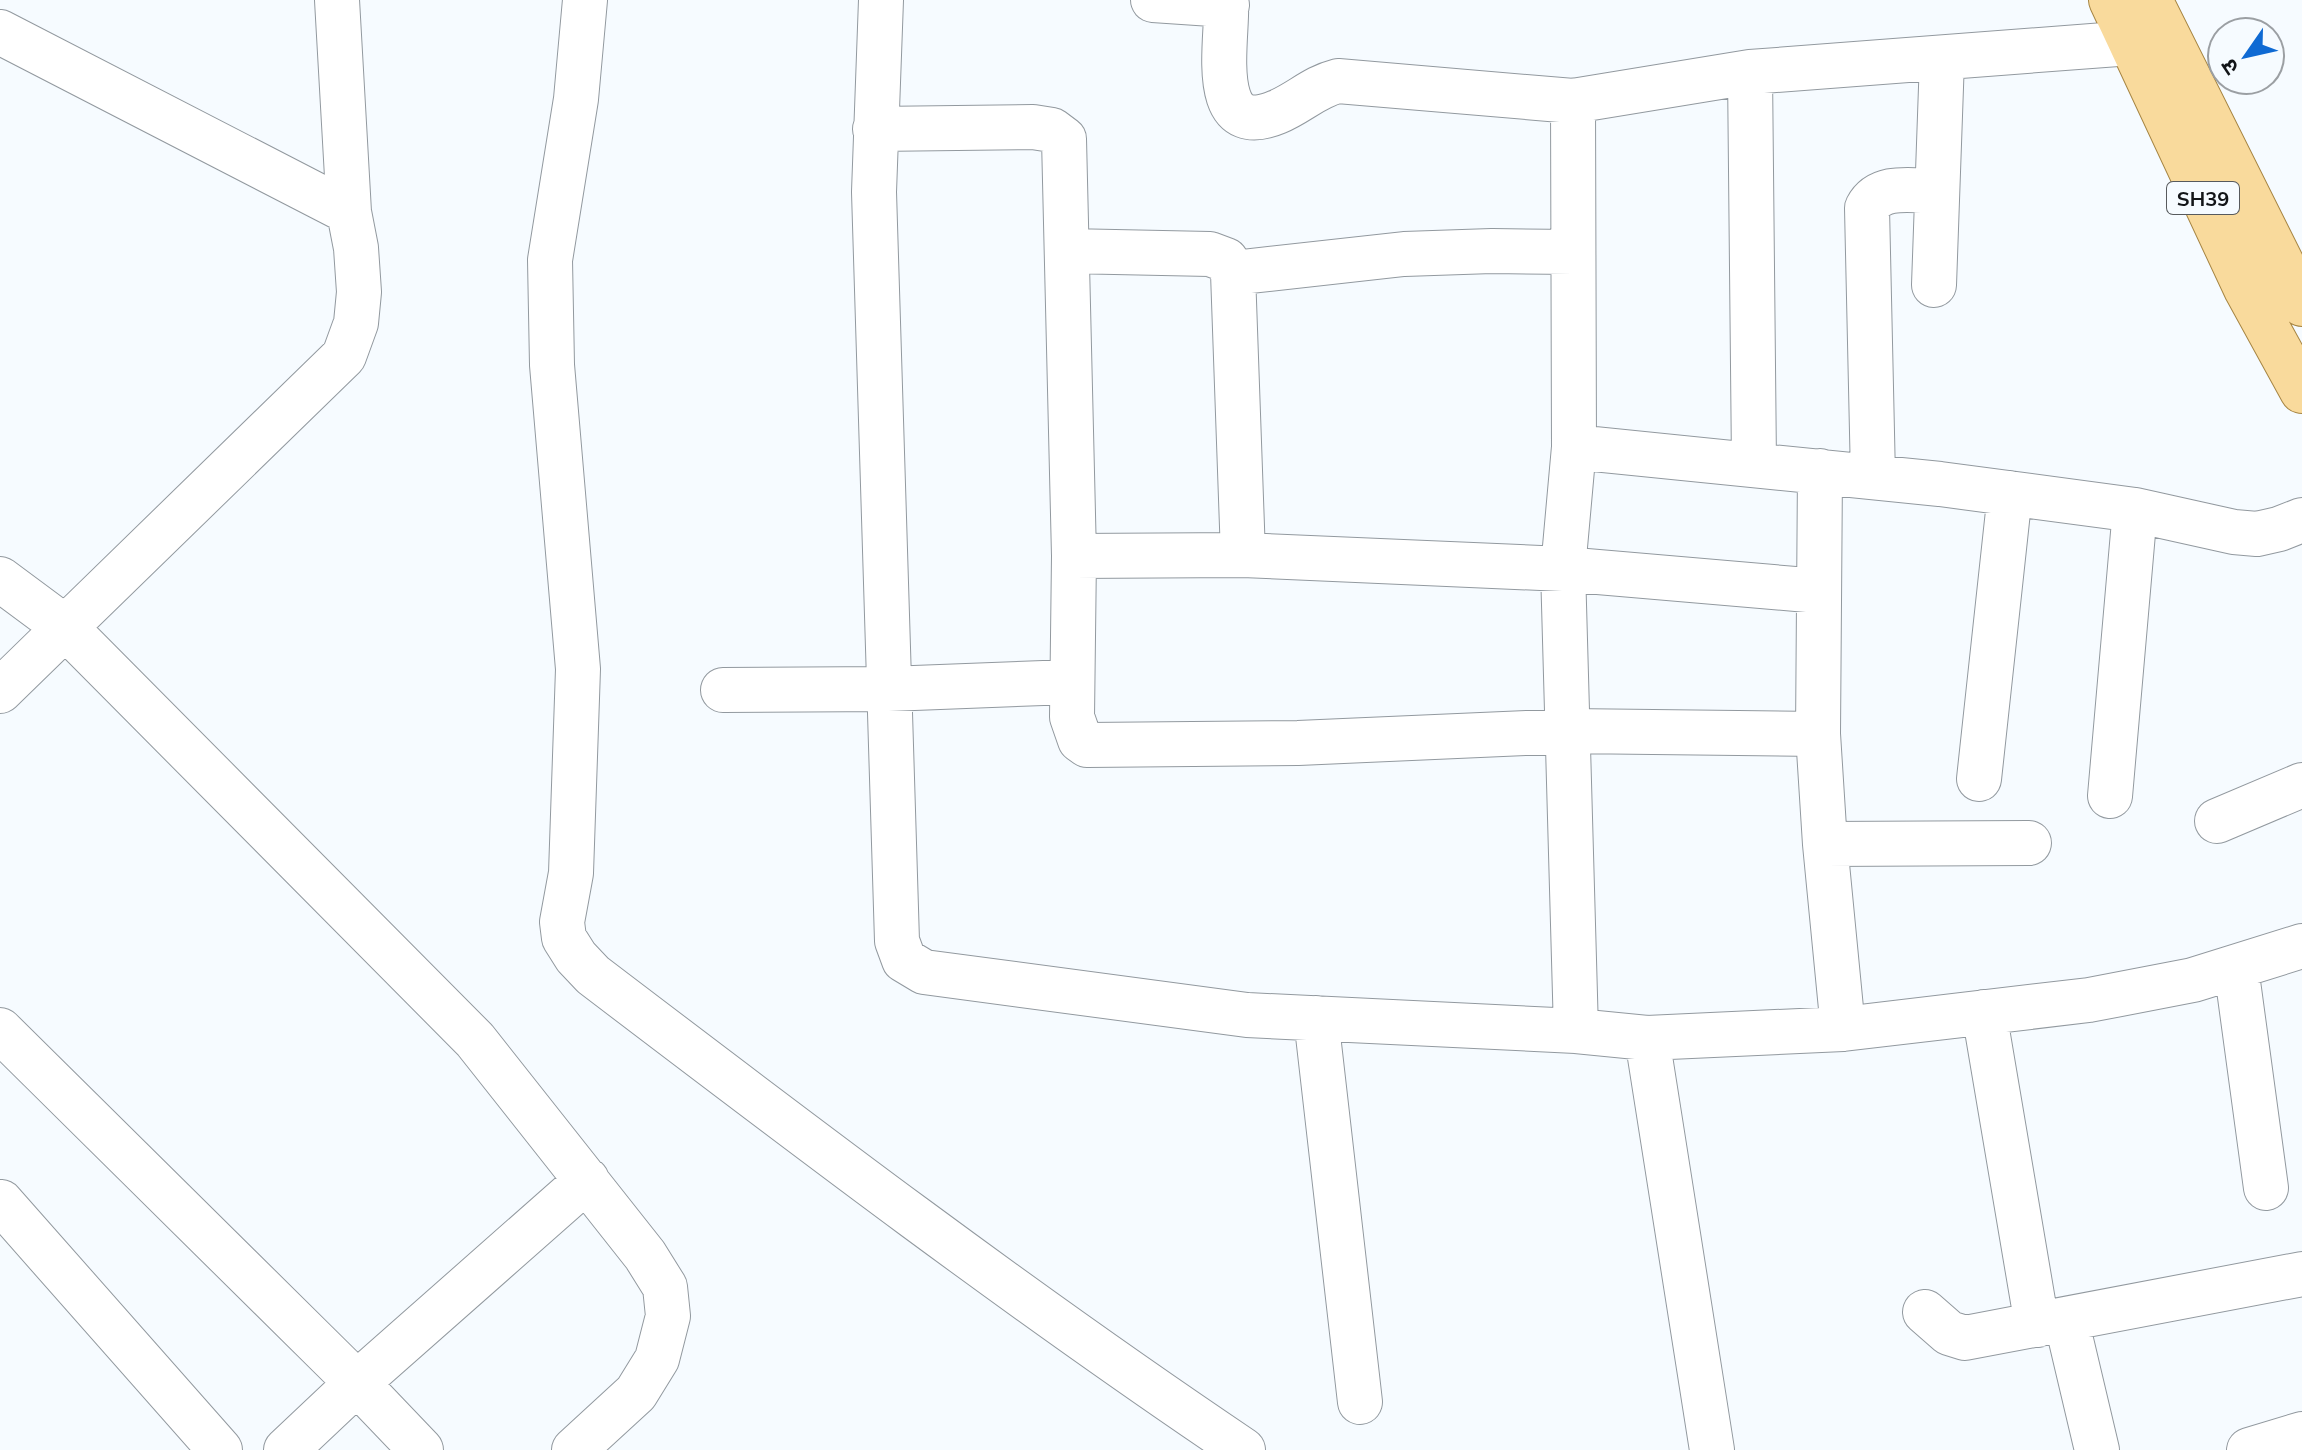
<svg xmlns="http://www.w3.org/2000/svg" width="2302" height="1450" viewBox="0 0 2302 1450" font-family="Mulish,'Noto Sans Devanagari',sans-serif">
<rect width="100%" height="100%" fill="#f6fbff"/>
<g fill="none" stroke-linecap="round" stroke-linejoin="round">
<defs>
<path id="street" d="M 585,0 L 576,99 L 550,260 L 552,365 L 578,669 L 571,873 L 562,922 L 564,938 L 576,957 L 593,975 C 807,1138 1020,1300 1243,1450
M 881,0 L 874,192 L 897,941 L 904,960 L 924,972 L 1247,1015 L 1576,1031 L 1647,1038 L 1843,1029 L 2089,1000 L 2193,980 L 2302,946
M 1153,0 L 1227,5
M 1226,0 C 1229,35 1204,143 1277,112 C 1299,103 1314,87 1338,81 L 1573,101 L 1574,447 L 1563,569 L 1576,1031
M 0,32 L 349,212
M 1750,72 L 1754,464
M 1573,101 L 1750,72 L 2131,43
M 875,129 L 1033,127 L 1052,130 L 1064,139 L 1074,556 L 1072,717 L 1080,740 L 1087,745 L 1298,743 L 1569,731 L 1818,734
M 1067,251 L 1210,254 L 1226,260 L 1233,273 L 1243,555
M 1233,273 L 1404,254 L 1492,251 L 1573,252
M 1934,285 L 1942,59
M 1574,447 L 1940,484 L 2135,510 L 2234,532 L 2257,534 L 2279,529 L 2302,520
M 1820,471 L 1818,734 L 1825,844 L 1843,1029
M 1873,477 L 1867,208 C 1880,183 1913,191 1937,191
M 1074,556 L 1243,555 L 1563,569 L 1819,591
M 0,579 L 66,628 L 475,1040 L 645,1255 L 665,1287 L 668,1316 L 657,1359 L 636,1393 L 574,1450
M 723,690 L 888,689 L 1071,682
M 0,691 L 344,356 L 356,323 L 359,292 L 356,248 L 349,212 L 337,0
M 1979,779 L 2010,493
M 2110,796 L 2135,510
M 2217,821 L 2302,785
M 1825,844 L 2029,843
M 2236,967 L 2266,1188
M 1984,1012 L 2037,1325
M 1316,1018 L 1360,1402
M 0,1030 L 357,1383 L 421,1450
M 1647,1038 L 1712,1450
M 1,1202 L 220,1450
M 1925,1312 L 1949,1333 L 1965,1338 L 2302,1274
M 2066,1319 L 2097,1450
M 286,1450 L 357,1383 L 587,1180
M 2249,1450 L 2302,1434"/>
<path id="primary" d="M 2111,0 L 2246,289 L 2302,391
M 2150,0 L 2302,304"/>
</defs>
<use href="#street" stroke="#92999f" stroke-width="46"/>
<use href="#primary" stroke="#a68543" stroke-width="46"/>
<use href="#street" stroke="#fff" stroke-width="44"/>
<use href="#primary" stroke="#f9da9c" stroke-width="44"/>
</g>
<g text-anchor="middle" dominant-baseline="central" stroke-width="7" stroke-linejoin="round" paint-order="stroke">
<rect fill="#f6fbff" stroke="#575a5d" stroke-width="2" x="2167" y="182" width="72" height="32" rx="6"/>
<g font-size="20" font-weight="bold" fill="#131518">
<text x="2203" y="198">SH39</text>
</g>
</g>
<g transform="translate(2246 56) rotate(236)"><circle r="38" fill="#f6fbff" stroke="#9b9fa3" stroke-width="2"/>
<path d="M0-6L14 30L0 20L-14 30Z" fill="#0f6ad3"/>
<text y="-12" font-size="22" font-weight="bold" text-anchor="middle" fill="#131518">उ</text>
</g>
</svg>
